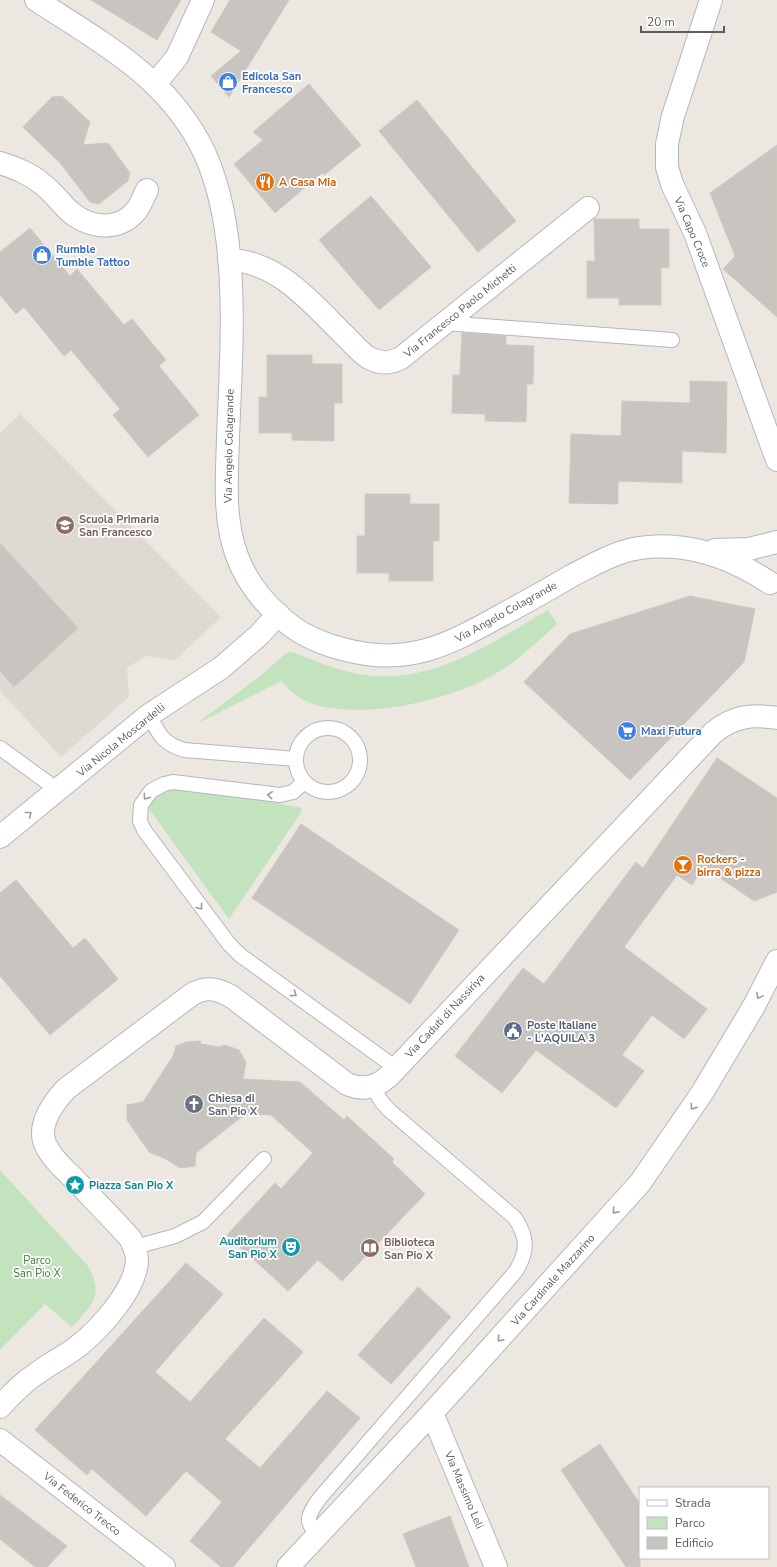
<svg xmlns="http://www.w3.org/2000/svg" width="777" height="1567" viewBox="0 0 777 1567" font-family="'Nunito Sans',sans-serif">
<rect width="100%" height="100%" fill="#ece8e1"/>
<path fill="#ded9d2" d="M 20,414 L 221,617 L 175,660 L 145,656 L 127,668 L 129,697 L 61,757 L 0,691 L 0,433 Z"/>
<path fill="#c3e2be" d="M 548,610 L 557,624 C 537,642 517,662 493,675 C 448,701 363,720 313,704 C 300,700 290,691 281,681 L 196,724 L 259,677 L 284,655 L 289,652 L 295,653 C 318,662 341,672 365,675 C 434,684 491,643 548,610 Z
M 176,783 L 302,808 L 300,814 L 229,919 L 149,809 L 149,796 Z
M 0,1170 L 88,1266 C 105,1295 91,1306 72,1327 L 45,1304 L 0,1350 Z"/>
<path fill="#c8c5c0" stroke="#d0c8bf" d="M 91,0 L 181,0 L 157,40 Z
M 230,0 L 289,0 L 229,97 L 211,76 L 241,51 L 211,32 Z
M 309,84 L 361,145 L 324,175 L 322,173 L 275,213 L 234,164 L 263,140 L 253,132 Z
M 62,96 L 90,122 L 83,145 L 108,143 L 130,173 L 128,181 L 99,204 L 90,202 L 61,164 L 23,127 L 52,97 Z
M 417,100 L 516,221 L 478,252 L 379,131 Z
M 777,145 L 777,317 L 723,269 L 735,256 L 710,193 Z
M 371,196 L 431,267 L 379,310 L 319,240 Z
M 594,219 L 639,219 L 639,229 L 669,229 L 669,268 L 661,267 L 661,305 L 619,305 L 619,298 L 587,298 L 587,261 L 595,261 Z
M 30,228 L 70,276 L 77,269 L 124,325 L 132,319 L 166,360 L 159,366 L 199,415 L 148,457 L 113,415 L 120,409 L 71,350 L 64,356 L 24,307 L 16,314 L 0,295 L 0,252 Z
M 462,333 L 506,336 L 506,345 L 534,346 L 533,384 L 527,384 L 526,422 L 485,421 L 485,414 L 452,413 L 453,375 L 460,375 Z
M 267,355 L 312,355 L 312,364 L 342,364 L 342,403 L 334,403 L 334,441 L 292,440 L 292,433 L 259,433 L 259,397 L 267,397 Z
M 690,381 L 727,382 L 726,453 L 682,451 L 682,483 L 618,481 L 618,504 L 569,503 L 571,434 L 621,436 L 622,401 L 690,403 Z
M 365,494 L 410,494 L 410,504 L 439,504 L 439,541 L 433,541 L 433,581 L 389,581 L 389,573 L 357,573 L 357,536 L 365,536 Z
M 0,543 L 78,628 L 14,687 L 0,671 Z
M 690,596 L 755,609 L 744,662 L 630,780 L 524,682 L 570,634 Z
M 717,758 L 777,798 L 777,892 L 754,901 L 704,867 L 692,885 L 677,875 L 624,947 L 707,1009 L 684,1039 L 652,1015 L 622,1055 L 644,1071 L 616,1108 L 536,1050 L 502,1093 L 455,1056 L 523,968 L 544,984 L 636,862 L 643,868 Z
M 301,824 L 459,930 L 410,1004 L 252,898 Z
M 16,880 L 73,948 L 85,938 L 118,979 L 50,1035 L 0,976 L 0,893 Z
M 200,1041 L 201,1044 L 219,1047 L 225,1045 L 239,1050 L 246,1062 L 243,1079 L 300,1082 L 344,1120 L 347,1116 L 394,1159 L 392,1162 L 425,1194 L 342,1281 L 318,1260 L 288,1291 L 227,1235 L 275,1183 L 281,1189 L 313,1153 L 271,1115 L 251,1114 L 240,1118 L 196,1153 L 195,1166 L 180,1168 L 166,1159 L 149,1152 L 127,1120 L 127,1105 L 143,1102 L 173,1056 L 176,1046 L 187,1042 Z
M 186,1263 L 223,1294 L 155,1372 L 190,1402 L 264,1318 L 303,1352 L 225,1439 L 260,1468 L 327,1391 L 360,1418 L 233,1567 L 221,1567 L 190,1541 L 222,1502 L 186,1471 L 146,1516 L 92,1469 L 87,1475 L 35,1430 Z
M 418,1287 L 451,1317 L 391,1384 L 358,1355 Z
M 600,1444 L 640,1504 L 640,1567 L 626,1567 L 561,1470 Z
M 0,1495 L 67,1546 L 47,1567 L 35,1567 L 0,1539 Z
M 450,1516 L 469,1567 L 416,1567 L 403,1534 Z"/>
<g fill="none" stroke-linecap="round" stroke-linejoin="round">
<defs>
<path id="lane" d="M 444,323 L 672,340
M 149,715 C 159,734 162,743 184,750 L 296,759
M296 760a32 32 0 1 1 64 0a32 32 0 1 1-64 0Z
M 0,748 L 58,790
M 304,782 L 293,792 L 280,795 L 173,782 L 164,784 L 151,791 L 141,805 L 140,821 L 144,830 L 229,944 L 240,955 L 396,1068
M 135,1247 L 175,1236 L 203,1222 L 264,1159
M 318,1535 C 303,1521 309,1514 319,1499 L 516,1271 C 528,1251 528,1238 515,1218 L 389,1110 L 381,1101 L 373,1087"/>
<path id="street" d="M 711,0 L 673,116 L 667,144 L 667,167 L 672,184 L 695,233 L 777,460
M 155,84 L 177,57 L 203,0
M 0,163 C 15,168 29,173 41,183 C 54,192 62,206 74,215 C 94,229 119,230 135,212 C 141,206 143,197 147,190
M 229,260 C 277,261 311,302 342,333 C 351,341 359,352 369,358 C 380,364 390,364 401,358 L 588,208
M 0,837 L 149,715 L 221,668 L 259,635 L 278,614
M 0,1407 C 11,1395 22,1383 36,1374 C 49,1364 64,1357 77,1347 C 99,1330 138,1288 137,1258 C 136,1250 133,1244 130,1238 C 113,1219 96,1202 79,1184 C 67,1171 50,1158 44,1141 C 39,1122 54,1102 66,1089 L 191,995 C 205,986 217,988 232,997 L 347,1084 C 363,1091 377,1087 389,1076 L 713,733 C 733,716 752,714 777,718
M 432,1413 L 496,1567"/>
<path id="secondary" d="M 36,0 C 99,41 162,74 199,142 C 243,223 231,348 228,438 C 227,478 223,518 237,556 C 247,583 267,607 290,625 C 307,638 326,645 346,650 C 408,666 448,645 500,616 C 524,603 548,590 571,576 C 593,565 616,551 640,548 C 688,541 731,557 770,583
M 715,550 L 749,549 L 777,542
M 0,1440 L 164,1567
M 288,1567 L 432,1413 L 640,1183 L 702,1093 L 754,1006 L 777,961"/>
</defs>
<use href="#lane" stroke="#b3b7bb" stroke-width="16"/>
<use href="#street" stroke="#b3b7bb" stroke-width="24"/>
<use href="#secondary" stroke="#b2b7bb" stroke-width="24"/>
<use href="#lane" stroke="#fff" stroke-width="14"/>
<use href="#street" stroke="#fff" stroke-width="22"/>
<use href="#secondary" stroke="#fff" stroke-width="22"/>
</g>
<defs><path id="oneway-chevron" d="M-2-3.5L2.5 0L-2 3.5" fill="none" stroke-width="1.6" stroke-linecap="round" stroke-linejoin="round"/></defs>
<g stroke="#9b9ea0">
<use href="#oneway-chevron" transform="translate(270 795) rotate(-174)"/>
<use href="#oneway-chevron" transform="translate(146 797) rotate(125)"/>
<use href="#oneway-chevron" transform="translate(29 814) rotate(-39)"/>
<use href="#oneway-chevron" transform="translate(200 907) rotate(53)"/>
<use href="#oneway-chevron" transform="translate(294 994) rotate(36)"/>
<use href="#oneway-chevron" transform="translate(759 996) rotate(118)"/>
<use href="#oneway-chevron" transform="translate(693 1107) rotate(125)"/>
<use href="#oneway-chevron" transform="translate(615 1211) rotate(132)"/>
<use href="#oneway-chevron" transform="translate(500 1339) rotate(132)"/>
</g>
<defs>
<symbol id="shop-disc" viewBox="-11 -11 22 22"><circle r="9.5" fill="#3f7fe0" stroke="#fff"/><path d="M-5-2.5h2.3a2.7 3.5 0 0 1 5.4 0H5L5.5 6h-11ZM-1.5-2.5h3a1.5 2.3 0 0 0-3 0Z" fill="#fff"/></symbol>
<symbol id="restaurant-disc" viewBox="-11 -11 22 22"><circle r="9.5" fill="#e8710a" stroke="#fff"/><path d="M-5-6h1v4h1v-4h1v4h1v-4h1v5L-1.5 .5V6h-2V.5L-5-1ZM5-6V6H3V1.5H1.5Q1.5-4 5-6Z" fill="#fff"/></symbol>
<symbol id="school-disc" viewBox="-11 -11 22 22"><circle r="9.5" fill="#8d6e63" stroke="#fff"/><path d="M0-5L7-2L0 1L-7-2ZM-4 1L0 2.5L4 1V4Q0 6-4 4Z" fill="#fff"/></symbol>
<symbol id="supermarket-disc" viewBox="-11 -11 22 22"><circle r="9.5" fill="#3f7fe0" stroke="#fff"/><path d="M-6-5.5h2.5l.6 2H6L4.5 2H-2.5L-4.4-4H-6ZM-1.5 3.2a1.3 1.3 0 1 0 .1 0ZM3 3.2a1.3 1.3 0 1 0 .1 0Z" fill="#fff"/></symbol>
<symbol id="bar-disc" viewBox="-11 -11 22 22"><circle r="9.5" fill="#e8710a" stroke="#fff"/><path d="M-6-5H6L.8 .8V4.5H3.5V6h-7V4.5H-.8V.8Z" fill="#fff"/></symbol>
<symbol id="civic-disc" viewBox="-11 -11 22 22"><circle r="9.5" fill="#5c6f8a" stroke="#fff"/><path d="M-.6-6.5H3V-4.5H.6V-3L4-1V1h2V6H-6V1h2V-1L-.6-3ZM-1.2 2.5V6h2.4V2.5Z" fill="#fff"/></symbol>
<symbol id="church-disc" viewBox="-11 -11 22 22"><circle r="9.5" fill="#6b7280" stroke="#fff"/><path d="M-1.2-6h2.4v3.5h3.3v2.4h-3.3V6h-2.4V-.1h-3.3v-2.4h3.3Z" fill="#fff"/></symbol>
<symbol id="sight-disc" viewBox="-11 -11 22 22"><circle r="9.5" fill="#0f9aa8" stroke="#fff"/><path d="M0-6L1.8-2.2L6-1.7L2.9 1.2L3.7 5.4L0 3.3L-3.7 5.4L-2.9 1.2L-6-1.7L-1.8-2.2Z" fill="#fff"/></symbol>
<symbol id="theatre-disc" viewBox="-11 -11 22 22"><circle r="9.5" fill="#0f9aa8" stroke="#fff"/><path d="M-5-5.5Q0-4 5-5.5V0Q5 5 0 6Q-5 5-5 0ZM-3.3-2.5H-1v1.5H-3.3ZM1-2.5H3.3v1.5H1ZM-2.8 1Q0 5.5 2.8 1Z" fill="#fff"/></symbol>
<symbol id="library-disc" viewBox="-11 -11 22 22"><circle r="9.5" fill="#8d6e63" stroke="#fff"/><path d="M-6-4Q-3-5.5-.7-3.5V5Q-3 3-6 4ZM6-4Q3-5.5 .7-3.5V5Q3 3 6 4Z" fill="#fff"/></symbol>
</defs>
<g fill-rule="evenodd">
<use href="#shop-disc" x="217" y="71" width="22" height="22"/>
<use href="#restaurant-disc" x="254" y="171" width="22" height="22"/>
<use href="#shop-disc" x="31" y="244" width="22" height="22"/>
<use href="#school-disc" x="54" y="514" width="22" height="22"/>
<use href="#supermarket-disc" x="616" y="720" width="22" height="22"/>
<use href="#bar-disc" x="672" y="854" width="22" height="22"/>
<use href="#civic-disc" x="502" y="1020" width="22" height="22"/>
<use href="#church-disc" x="183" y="1093" width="22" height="22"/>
<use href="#sight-disc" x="64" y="1174" width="22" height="22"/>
<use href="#theatre-disc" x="280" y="1236" width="22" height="22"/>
<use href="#library-disc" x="359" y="1237" width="22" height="22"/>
</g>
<g text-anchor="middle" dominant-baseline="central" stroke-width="3.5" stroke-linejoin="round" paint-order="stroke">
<g font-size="11" font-weight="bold" fill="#366cbe" stroke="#fff" text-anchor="start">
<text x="242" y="76">Edicola San<tspan x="242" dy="13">Francesco</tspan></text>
<text x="56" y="249">Rumble<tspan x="56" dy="13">Tumble Tattoo</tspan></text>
<text x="641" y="731">Maxi Futura</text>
</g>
<g font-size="11" font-weight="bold" fill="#c56008" stroke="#fff" text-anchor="start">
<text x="279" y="182">A Casa Mia</text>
<text x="697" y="859">Rockers -<tspan x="697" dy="13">birra &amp; pizza</tspan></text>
</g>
<g font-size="11" fill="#595e61" stroke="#fff">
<text transform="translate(692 232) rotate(67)">Via Capo Croce</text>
<text transform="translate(460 311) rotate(-39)">Via Francesco Paolo Michetti</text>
<text transform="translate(229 446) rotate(-89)">Via Angelo Colagrande</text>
<text transform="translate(506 612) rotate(-29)">Via Angelo Colagrande</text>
<text transform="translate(121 740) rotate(-39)">Via Nicola Moscardelli</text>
<text transform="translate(445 1016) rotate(-47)">Via Caduti di Nassiriya</text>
<text transform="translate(553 1280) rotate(-48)">Via Cardinale Mazzarino</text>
<text transform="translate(464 1490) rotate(67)">Via Massimo Leli</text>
<text transform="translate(82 1504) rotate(38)">Via Federico Trecco</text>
</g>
<g font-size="11" font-weight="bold" fill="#785e54" stroke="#fff" text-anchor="start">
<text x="79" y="519">Scuola Primaria<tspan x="79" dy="13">San Francesco</tspan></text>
<text x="384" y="1242">Biblioteca<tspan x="384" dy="13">San Pio X</tspan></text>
</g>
<g font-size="11" font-weight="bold" fill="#4e5e75" stroke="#fff" text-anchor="start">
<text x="527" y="1025">Poste Italiane<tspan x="527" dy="13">- L'AQUILA 3</tspan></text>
</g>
<g font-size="11" font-weight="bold" fill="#5b616d" stroke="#fff" text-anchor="start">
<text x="208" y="1098">Chiesa di<tspan x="208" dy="13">San Pio X</tspan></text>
</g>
<g font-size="11" font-weight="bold" fill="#0d838f" stroke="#fff" text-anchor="start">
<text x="89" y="1185">Piazza San Pio X</text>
<text x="277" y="1241" text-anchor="end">Auditorium<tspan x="277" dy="13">San Pio X</tspan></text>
</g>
<g font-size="11" fill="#3f8138" stroke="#fff">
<text x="37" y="1260">Parco<tspan x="37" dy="13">San Pio X</tspan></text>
</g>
</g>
<rect x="639" y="1487" width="130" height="72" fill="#ffffff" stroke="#bdbfc0"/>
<rect x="647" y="1500" width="20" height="6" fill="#ffffff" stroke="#bdbfc0"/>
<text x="675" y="1507" font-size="12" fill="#595e61">Strada</text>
<rect x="647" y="1517" width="20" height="12" fill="#c3e2be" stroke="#bdbfc0"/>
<text x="675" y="1527" font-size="12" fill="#595e61">Parco</text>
<rect x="647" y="1537" width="20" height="12" fill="#c8c5c0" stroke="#bdbfc0"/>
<text x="675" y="1547" font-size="12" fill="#595e61">Edificio</text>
<path d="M641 26v6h83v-6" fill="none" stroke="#595e61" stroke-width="2"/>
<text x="647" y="26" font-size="12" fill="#595e61" stroke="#ffffff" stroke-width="3" paint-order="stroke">20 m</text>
</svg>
